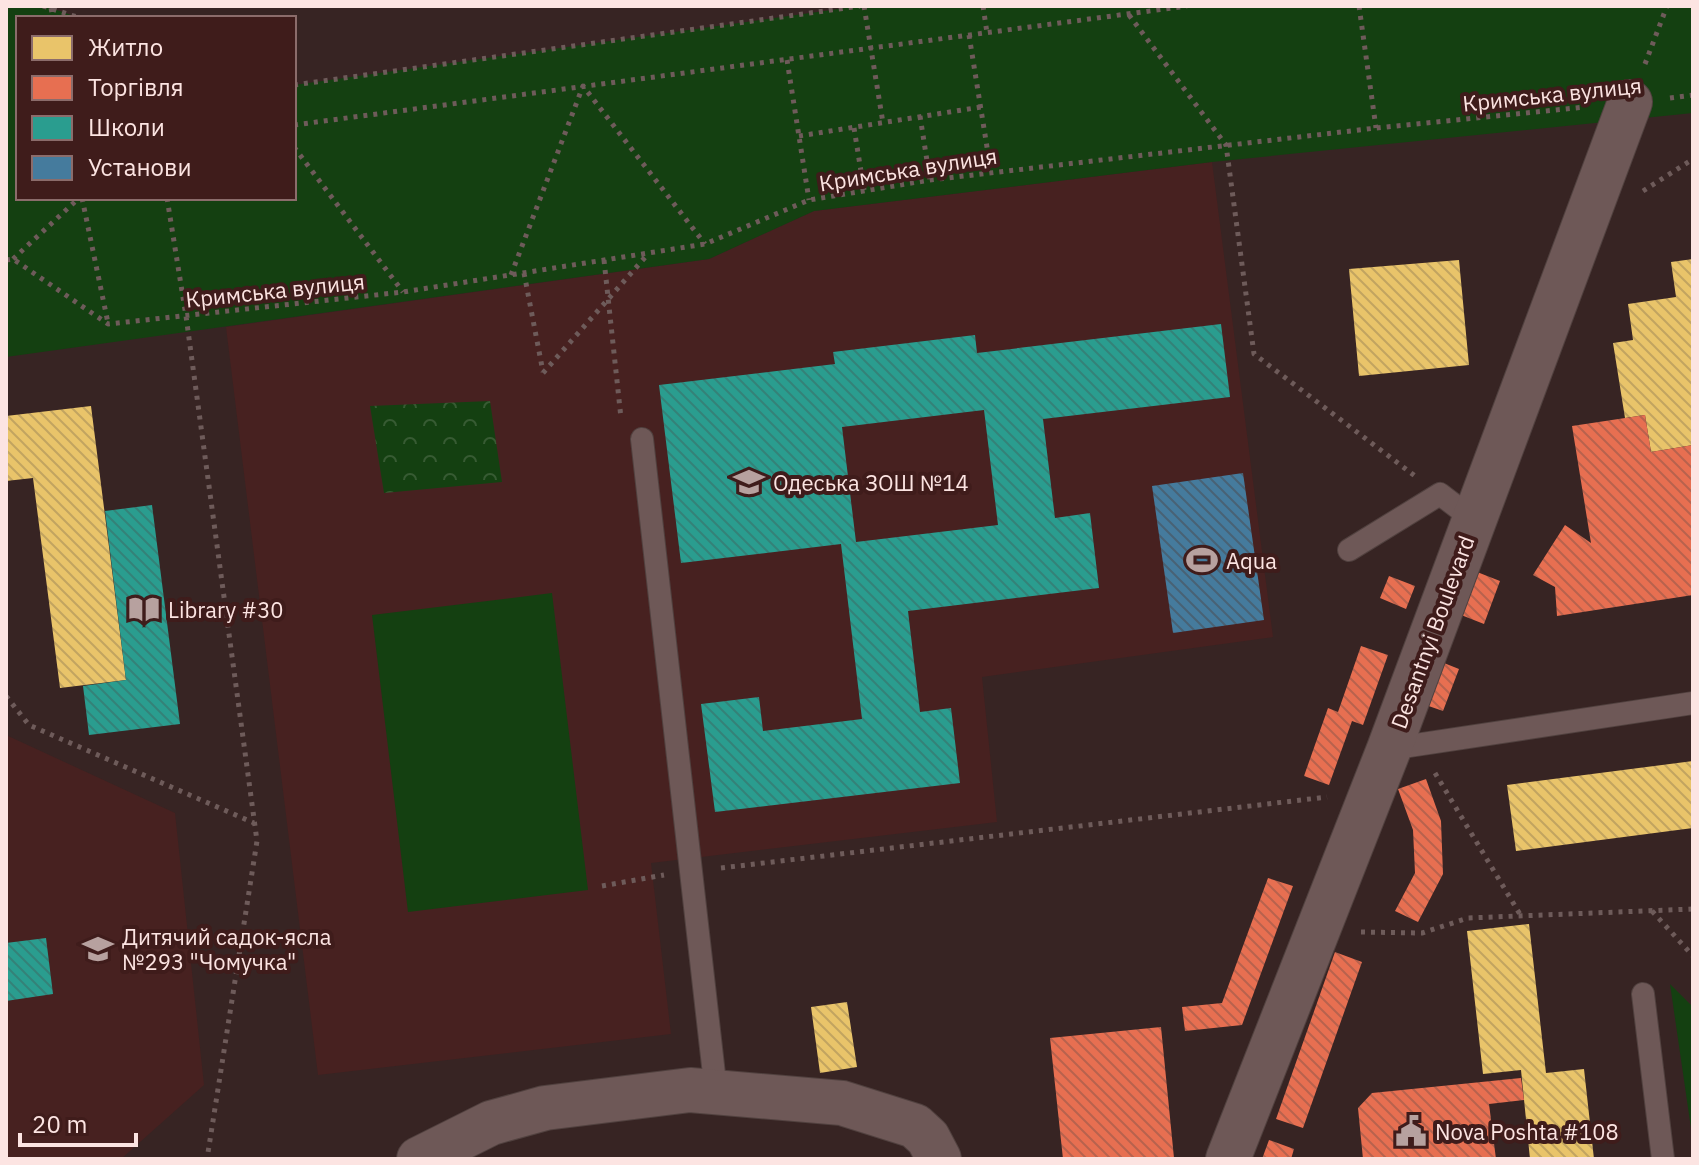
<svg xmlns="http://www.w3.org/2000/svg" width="1699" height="1165" viewBox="0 0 1699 1165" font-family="'IBM Plex Sans',sans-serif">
<defs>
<pattern id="park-crowns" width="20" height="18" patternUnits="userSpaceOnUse" patternTransform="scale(2)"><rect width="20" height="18" fill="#144011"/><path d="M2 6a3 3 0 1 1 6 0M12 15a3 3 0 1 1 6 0" fill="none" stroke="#375b33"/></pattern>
<pattern id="homes-back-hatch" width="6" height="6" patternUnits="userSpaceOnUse" patternTransform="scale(2)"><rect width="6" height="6" fill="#e9c46a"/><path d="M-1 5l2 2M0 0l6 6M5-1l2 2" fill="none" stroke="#c2a460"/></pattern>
<pattern id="shops-back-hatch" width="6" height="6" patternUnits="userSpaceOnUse" patternTransform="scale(2)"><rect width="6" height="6" fill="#e76f51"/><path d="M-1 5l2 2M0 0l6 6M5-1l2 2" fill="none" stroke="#b8624d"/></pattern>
<pattern id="schools-back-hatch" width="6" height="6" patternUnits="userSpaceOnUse" patternTransform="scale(2)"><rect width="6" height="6" fill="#2a9d8f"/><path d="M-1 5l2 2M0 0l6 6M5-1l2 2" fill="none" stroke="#348278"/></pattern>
<pattern id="public-back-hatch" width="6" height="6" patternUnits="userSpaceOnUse" patternTransform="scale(2)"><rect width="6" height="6" fill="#457b9d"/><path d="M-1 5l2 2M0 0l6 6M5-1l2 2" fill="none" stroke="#486275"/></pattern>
</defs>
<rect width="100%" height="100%" fill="#372423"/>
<path fill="#472120" d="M 1212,162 L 1273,637 L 982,677 L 997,822 L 651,863 L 671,1034 L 318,1075 L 226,327 L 709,259 L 814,211 Z
M 6,735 L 175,813 L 204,1085 L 121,1159 L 6,1159 Z"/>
<path fill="#144011" d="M 6,6 L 45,6 L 80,18 L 18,18 L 18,198 L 294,198 L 294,85 L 860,6 L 1693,6 L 1693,113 L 1212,162 L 814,211 L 709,259 L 6,357 Z
M 552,593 L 588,890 L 408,912 L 372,615 Z
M 1670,984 L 1693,1007 L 1693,1142 Z"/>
<path fill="url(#park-crowns)" d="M 490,401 L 502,482 L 384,493 L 370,406 Z"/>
<path fill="url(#homes-back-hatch)" d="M 1693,259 L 1693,445 L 1651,452 L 1645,415 L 1625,418 L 1613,343 L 1633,340 L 1628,304 L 1676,297 L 1671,262 Z
M 1459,260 L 1469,365 L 1359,376 L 1349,269 Z
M 91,406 L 126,680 L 60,688 L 33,478 L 6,481 L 6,416 Z
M 1693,761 L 1693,828 L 1516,851 L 1507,785 Z
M 1529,924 L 1546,1073 L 1584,1069 L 1594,1159 L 1530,1159 L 1521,1070 L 1483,1074 L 1467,931 Z
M 847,1002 L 857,1067 L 820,1073 L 811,1007 Z"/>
<path fill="url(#shops-back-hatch)" d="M 1645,415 L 1651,452 L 1693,445 L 1693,595 L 1557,616 L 1555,587 L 1533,575 L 1565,525 L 1591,543 L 1572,426 Z
M 1472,570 L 1500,581 L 1484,624 L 1456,613 Z
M 1389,576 L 1415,586 L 1406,609 L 1380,598 Z
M 1361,646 L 1388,655 L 1363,725 L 1352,721 L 1329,785 L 1304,776 L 1328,708 L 1338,712 Z
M 1434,659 L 1459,669 L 1443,711 L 1417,702 Z
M 1426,779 L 1441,821 L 1443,874 L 1418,922 L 1395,911 L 1415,873 L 1413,830 L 1398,789 Z
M 1268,878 L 1293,886 L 1242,1025 L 1185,1031 L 1182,1007 L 1222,1003 Z
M 1335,952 L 1362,962 L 1303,1128 L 1276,1119 Z
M 1161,1027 L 1174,1158 L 1063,1159 L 1050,1038 Z
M 1521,1078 L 1524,1100 L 1489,1104 L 1496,1159 L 1363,1159 L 1358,1108 L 1372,1093 Z
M 1269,1140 L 1294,1149 L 1291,1159 L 1262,1159 Z"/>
<path fill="url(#schools-back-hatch)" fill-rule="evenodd" d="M 1221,324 L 1230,397 L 1043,419 L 1055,518 L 1090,513 L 1099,588 L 908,611 L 920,712 L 951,708 L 960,783 L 715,812 L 701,704 L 759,697 L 763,731 L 862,719 L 841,544 L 681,563 L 659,385 L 835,364 L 833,352 L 975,335 L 977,353 ZM 984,410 L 998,525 L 856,542 L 842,427 Z
M 152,505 L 180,724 L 89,735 L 83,686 L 126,680 L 105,511 Z
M 46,938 L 53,994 L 6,1001 L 6,943 Z"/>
<path fill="url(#public-back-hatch)" d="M 1243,473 L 1264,620 L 1173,633 L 1152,486 Z"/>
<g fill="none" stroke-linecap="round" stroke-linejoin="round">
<defs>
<path id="service" d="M 642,439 L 716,1092
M 1349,550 L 1440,494 L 1474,520
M 1389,749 L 1693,703
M 1643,994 L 1663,1159"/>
<path id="minor" d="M 419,1159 L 491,1123 L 545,1108 L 690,1090 L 842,1103 L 915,1126 L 928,1138 L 939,1159
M 1228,1159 L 1389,749 L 1630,102"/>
</defs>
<use href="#service" stroke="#51413f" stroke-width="24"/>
<use href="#minor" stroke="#51413f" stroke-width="46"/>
<path stroke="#6e5b5a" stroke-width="5" stroke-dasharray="4 6" stroke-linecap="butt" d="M 43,6 L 80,18
M 864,6 L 883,123
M 983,6 L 987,33
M 1359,6 L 1376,128
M 51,8 L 53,18
M 1129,15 L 1226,145 L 1254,354 L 1415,476
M 969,35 L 991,172
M 787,60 L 809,200
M 1645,64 L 1667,6
M 294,85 L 860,6
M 1670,98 L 1693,95
M 920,116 L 930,180
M 294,125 L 1187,6
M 854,128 L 864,190
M 799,136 L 981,107
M 294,147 L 403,292
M 1643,191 L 1693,159
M 82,198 L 108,323
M 167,198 L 186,316 L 257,841 L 207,1159
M 13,259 L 79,198
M 6,260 L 13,259 L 108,324 L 403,292 L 705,244 L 809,200 L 930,180 L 1376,128 L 1585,107
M 604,260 L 621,418
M 524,273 L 543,372
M 511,275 L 583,86 L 705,244
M 543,373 L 648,254
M 6,696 L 29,725 L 254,823
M 1435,773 L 1521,916
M 721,868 L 1327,797
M 602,886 L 664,875
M 1652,911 L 1693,956
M 1361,932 L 1422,933 L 1468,918 L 1693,909"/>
<use href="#service" stroke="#6e5857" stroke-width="22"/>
<use href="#minor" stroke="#6e5857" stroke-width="44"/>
</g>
<defs>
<symbol id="school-bare" viewBox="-9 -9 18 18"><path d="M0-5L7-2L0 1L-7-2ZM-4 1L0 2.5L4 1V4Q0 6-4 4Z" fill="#b7a19f" stroke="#3f1c1b" stroke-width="2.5" paint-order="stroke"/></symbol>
<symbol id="stadium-bare" viewBox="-9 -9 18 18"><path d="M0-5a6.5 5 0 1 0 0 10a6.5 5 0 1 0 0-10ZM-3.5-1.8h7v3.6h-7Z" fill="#b7a19f" stroke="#3f1c1b" stroke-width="2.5" paint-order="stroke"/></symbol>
<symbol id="library-bare" viewBox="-9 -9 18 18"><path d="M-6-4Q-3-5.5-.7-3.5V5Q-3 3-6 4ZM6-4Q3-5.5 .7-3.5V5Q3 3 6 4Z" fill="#b7a19f" stroke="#3f1c1b" stroke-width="2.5" paint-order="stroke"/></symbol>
<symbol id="civic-bare" viewBox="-9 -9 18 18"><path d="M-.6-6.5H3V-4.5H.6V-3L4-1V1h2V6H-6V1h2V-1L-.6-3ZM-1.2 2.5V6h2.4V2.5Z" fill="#b7a19f" stroke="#3f1c1b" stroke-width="2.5" paint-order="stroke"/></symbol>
</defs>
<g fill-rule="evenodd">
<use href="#school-bare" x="727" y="460" width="44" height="44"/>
<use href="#stadium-bare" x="1180" y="538" width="44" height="44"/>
<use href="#library-bare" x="122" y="587" width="44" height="44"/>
<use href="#school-bare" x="76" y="927" width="44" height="44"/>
<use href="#civic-bare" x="1389" y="1109" width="44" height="44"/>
</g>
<g text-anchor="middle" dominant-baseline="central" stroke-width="8" stroke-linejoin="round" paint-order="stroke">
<g font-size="22" fill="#fce4e2" stroke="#3f1c1b">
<text transform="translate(1552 94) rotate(-6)">Кримська вулиця</text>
<text transform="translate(908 169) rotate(-9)">Кримська вулиця</text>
<text transform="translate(275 290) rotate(-6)">Кримська вулиця</text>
<text transform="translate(1432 632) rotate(-70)">Desantnyi Boulevard</text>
</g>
<g font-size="22" fill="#fce4e2" stroke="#3f1c1b" text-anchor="start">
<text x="773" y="482">Одеська ЗОШ №14</text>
<text x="1226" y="560">Aqua</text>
<text x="168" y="609">Library #30</text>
<text x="122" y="936">Дитячий садок-ясла<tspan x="122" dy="25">№293 "Чомучка"</tspan></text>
<text x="1435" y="1131">Nova Poshta #108</text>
</g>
</g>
<rect width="1699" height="1165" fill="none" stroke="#fce4e2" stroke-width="16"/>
<rect x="16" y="16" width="280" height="184" fill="#3f1c1b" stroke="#8b6c6b" stroke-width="2"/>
<rect x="32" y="36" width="40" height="24" fill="#e9c46a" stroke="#8b6c6b" stroke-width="2"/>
<text x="88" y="56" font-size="24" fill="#fce4e2">Житло</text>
<rect x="32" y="76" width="40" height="24" fill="#e76f51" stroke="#8b6c6b" stroke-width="2"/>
<text x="88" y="96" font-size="24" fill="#fce4e2">Торгівля</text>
<rect x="32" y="116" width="40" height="24" fill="#2a9d8f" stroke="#8b6c6b" stroke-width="2"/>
<text x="88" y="136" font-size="24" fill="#fce4e2">Школи</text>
<rect x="32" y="156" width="40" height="24" fill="#457b9d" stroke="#8b6c6b" stroke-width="2"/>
<text x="88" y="176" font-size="24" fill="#fce4e2">Установи</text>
<path d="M20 1133v12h116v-12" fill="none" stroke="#fce4e2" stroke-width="4"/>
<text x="32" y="1133" font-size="24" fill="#fce4e2" stroke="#3f1c1b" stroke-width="6" paint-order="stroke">20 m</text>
</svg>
